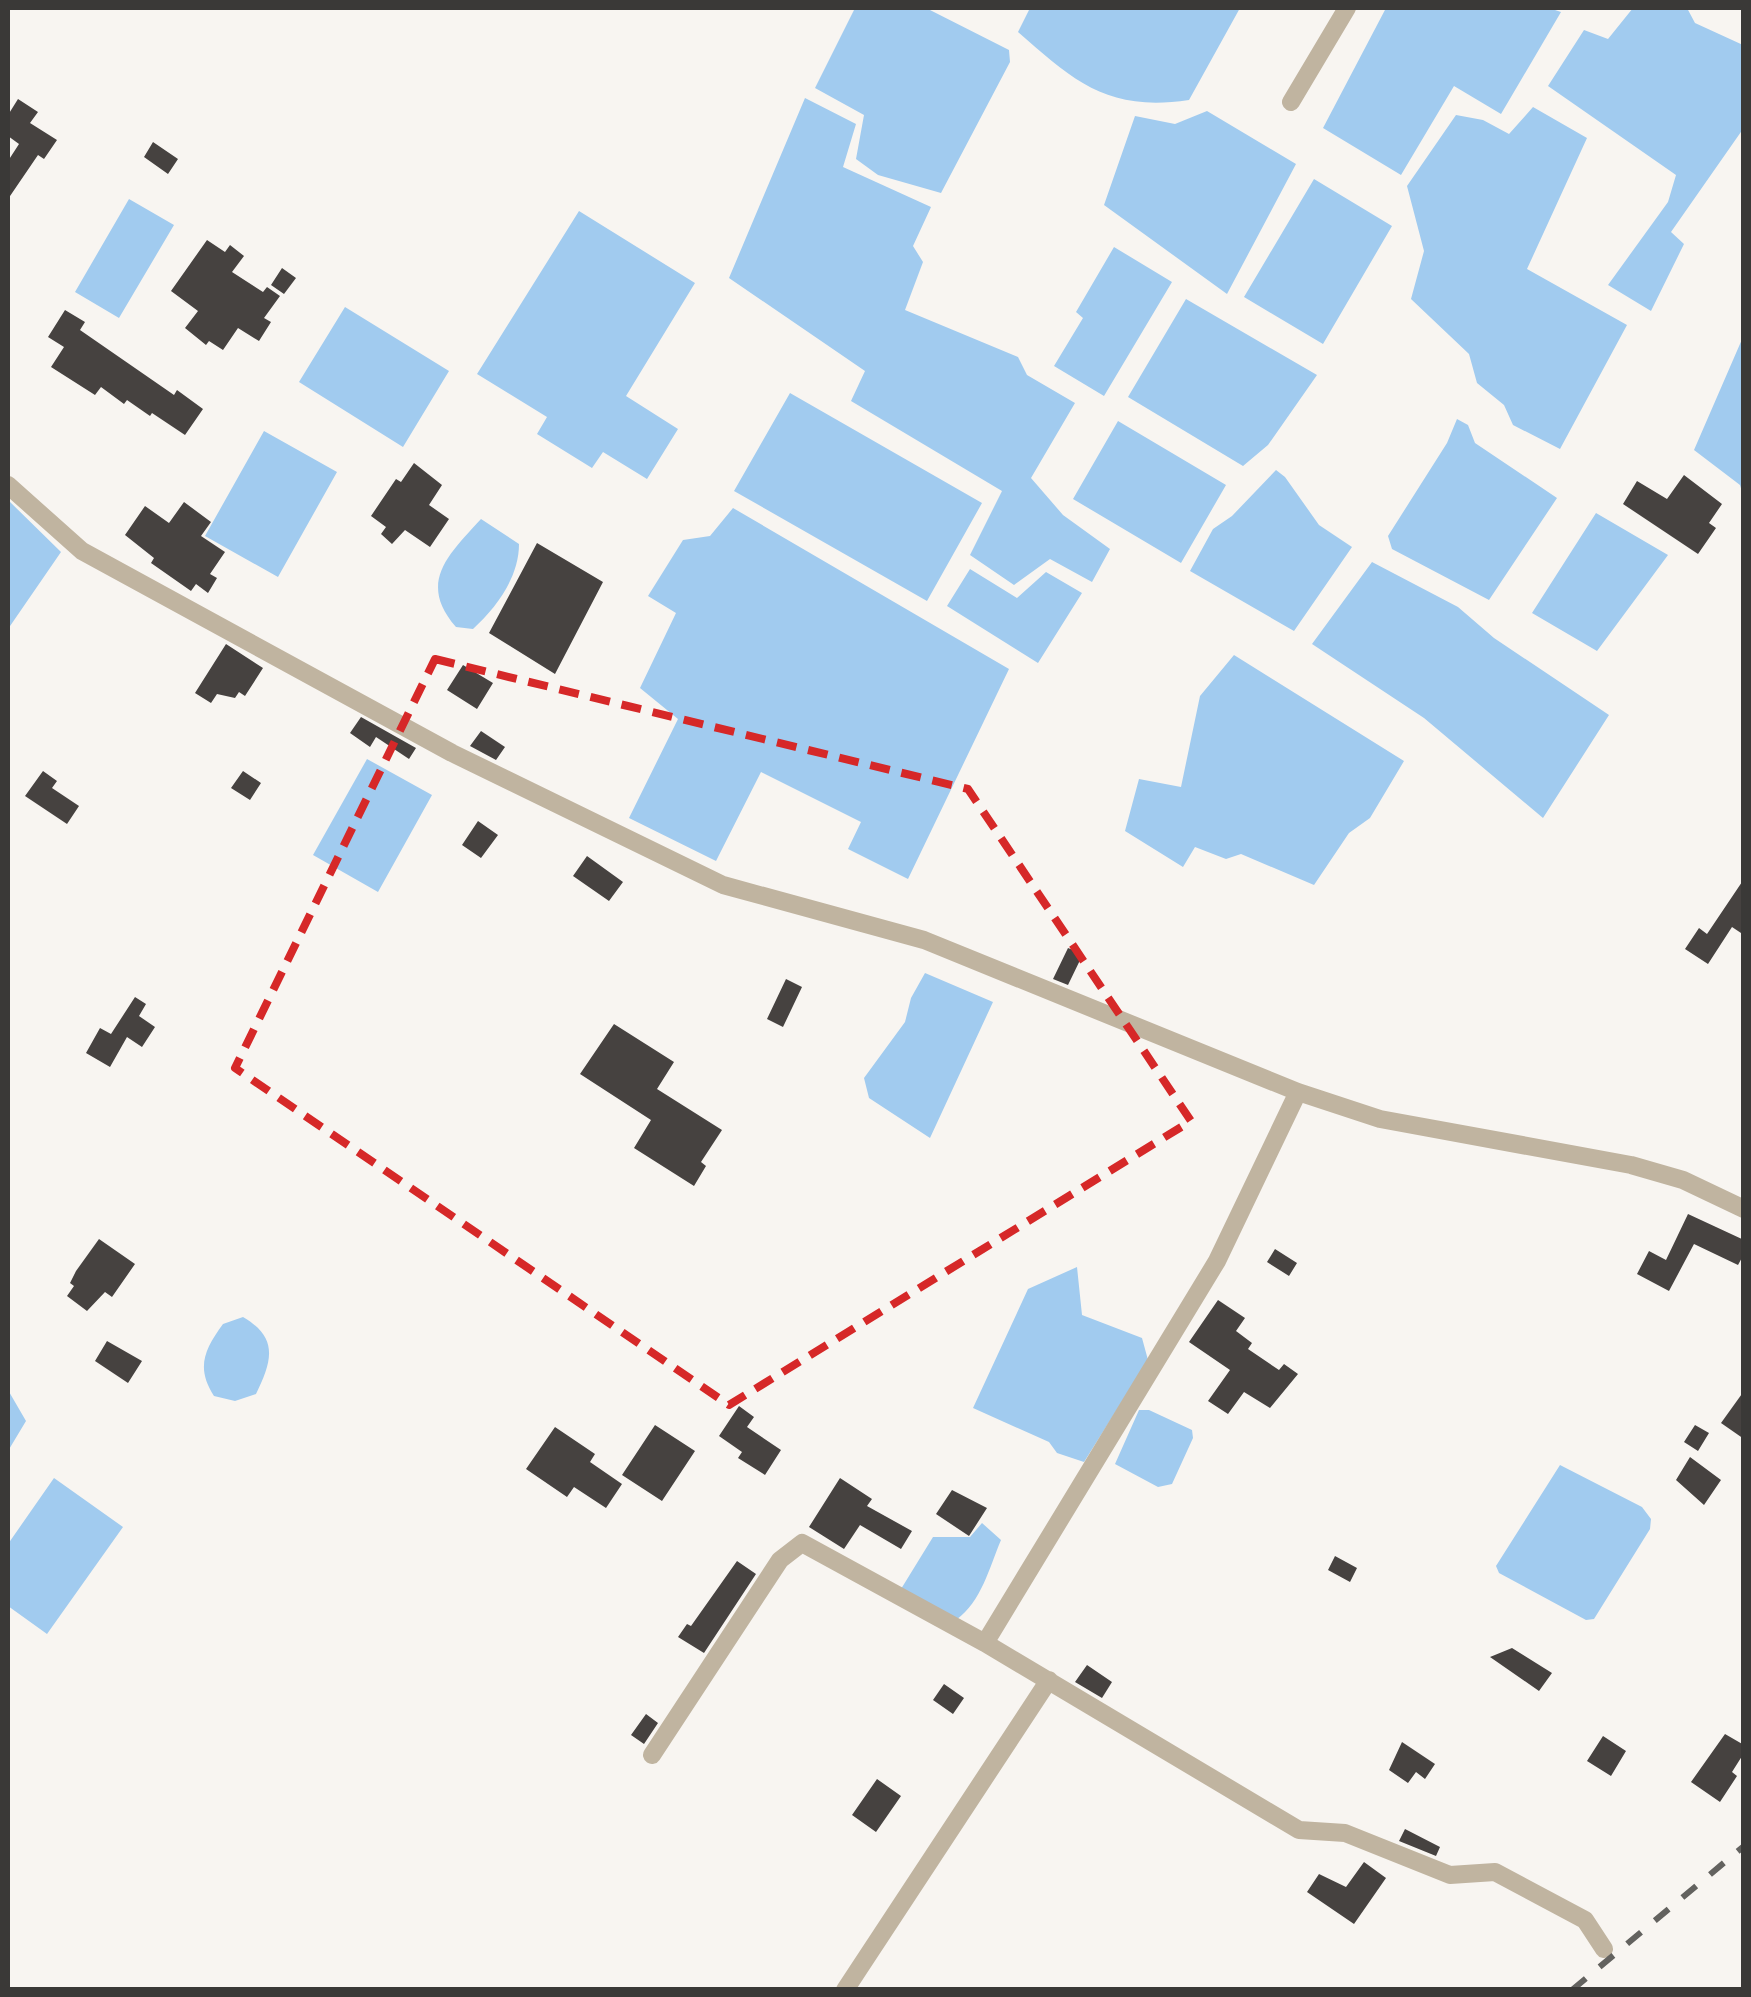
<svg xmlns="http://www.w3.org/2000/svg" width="1751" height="1997" viewBox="0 0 1751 1997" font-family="Lora,serif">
<rect width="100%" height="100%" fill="#f8f5f1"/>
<path fill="#a1cbef" d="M 855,8 L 926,8 L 1009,50 L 1010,62 L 941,193 L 878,175 L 856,159 L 864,115 L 815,88 Z
M 1030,8 L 1240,8 L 1189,100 C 1108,112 1075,82 1018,32 Z
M 1386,8 L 1549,8 L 1561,12 L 1501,114 L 1454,86 L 1401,175 L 1323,128 Z
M 1633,8 L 1687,8 L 1695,23 L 1743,45 L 1743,129 L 1671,232 L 1684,244 L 1651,311 L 1608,285 L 1668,202 L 1676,175 L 1548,86 L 1584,30 L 1608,39 Z
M 805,98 L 856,124 L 843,167 L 931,207 L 913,246 L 923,262 L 905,310 L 1018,357 L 1027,375 L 1075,403 L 1031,478 L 1063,515 L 1110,549 L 1092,582 L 1050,559 L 1014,585 L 970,555 L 1002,491 L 851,401 L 865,371 L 729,278 Z
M 1533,107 L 1587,138 L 1527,269 L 1627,325 L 1560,449 L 1513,425 L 1504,405 L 1477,383 L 1469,354 L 1411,299 L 1424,251 L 1407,186 L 1456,115 L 1483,120 L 1509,134 Z
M 1207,111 L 1296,164 L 1227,294 L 1104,205 L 1135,116 L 1175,124 Z
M 1314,179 L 1392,226 L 1323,344 L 1244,297 Z
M 129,199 L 174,225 L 119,318 L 75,292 Z
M 579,211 L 695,283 L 626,396 L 678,429 L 647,479 L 603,452 L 592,468 L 537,434 L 547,417 L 477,374 Z
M 1114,247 L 1172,282 L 1104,396 L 1054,366 L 1083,318 L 1076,312 Z
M 1186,299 L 1317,375 L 1268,445 L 1243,466 L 1128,397 Z
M 345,307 L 449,371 L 403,447 L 299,382 Z
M 1743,337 L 1743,495 L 1740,485 L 1694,450 Z
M 790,393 L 982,503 L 927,601 L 734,491 Z
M 1457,419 L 1468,425 L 1475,443 L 1557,498 L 1489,600 L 1392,549 L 1388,536 L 1447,443 Z
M 1118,421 L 1226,485 L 1181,563 L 1073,499 Z
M 264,431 L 337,472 L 278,577 L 205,536 Z
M 1276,470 L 1285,477 L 1319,525 L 1352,547 L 1294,631 L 1190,571 L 1213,529 L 1232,516 Z
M 8,500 L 61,552 L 8,629 Z
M 733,508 L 1009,669 L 908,879 L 848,849 L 861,822 L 761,772 L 716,861 L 629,818 L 678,719 L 640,688 L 676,613 L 648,596 L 683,540 L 710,536 Z
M 1596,513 L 1668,555 L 1597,651 L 1532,613 Z
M 481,519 L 519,544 C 519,577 497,607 473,629 L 456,627 C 418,583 447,556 481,519 Z
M 1372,562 L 1458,607 L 1494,638 L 1609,715 L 1543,818 L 1424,718 L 1312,644 Z
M 970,569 L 1017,598 L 1046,572 L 1082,593 L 1038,663 L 947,606 Z
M 1234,655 L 1404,761 L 1370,818 L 1349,833 L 1314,885 L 1241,854 L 1226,859 L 1195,847 L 1183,867 L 1125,831 L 1139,779 L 1181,787 L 1200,696 Z
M 367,759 L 432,795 L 378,892 L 313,855 Z
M 925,973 L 993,1002 L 930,1138 L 869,1098 L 864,1078 L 905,1022 L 911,998 Z
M 1077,1267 L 1082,1315 L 1142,1338 L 1148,1360 L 1084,1462 L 1057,1453 L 1049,1442 L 973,1408 L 1028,1289 Z
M 243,1317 C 279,1338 272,1361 256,1394 L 235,1401 L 214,1396 C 196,1368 204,1350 223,1324 Z
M 8,1390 L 26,1421 L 8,1451 Z
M 1139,1410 L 1149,1410 L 1192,1430 L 1193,1438 L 1172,1484 L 1158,1487 L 1115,1464 Z
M 1560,1465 L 1642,1507 L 1651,1519 L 1650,1529 L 1594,1619 L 1586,1620 L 1499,1573 L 1496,1566 Z
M 54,1478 L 123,1527 L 47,1634 L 8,1606 L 8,1544 Z
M 982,1523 L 1001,1540 C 989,1568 982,1601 956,1620 L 901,1589 L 933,1537 L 970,1537 Z"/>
<path fill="#464240" d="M 18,99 L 38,112 L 30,123 L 57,140 L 44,159 L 38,155 L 8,199 L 8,161 L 19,144 L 8,136 L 8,115 Z
M 153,142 L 178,159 L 168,174 L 144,157 Z
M 207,240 L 225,252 L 230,245 L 244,256 L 232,272 L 263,292 L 267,287 L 280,296 L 264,318 L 271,322 L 259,341 L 238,328 L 223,350 L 209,341 L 206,345 L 185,328 L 198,311 L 171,291 Z
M 282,268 L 296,278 L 284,294 L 271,285 Z
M 65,310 L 85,322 L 80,330 L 174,395 L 177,390 L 203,409 L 185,435 L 152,413 L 150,416 L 127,400 L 124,404 L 101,387 L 95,395 L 51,367 L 64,347 L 48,337 Z
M 414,463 L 442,485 L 429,505 L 449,519 L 430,547 L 405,530 L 392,544 L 381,534 L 386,527 L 371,516 L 396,479 L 401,482 Z
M 1684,475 L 1722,504 L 1709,523 L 1716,528 L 1698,554 L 1623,504 L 1637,481 L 1667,499 Z
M 184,502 L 211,522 L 201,536 L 225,552 L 210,574 L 217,578 L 208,593 L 196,584 L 191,591 L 151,563 L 154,558 L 125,535 L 145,506 L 169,523 Z
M 537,543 L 603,582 L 555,674 L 489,633 Z
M 226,644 L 263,668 L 245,696 L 239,692 L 235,698 L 217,694 L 211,703 L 195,693 Z
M 463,665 L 493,683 L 477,709 L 447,690 Z
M 361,717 L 416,748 L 409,759 L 376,737 L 370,747 L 350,733 Z
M 481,731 L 505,747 L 496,760 L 470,746 Z
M 43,771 L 57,781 L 52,788 L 79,806 L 67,824 L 25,796 Z
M 243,771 L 261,783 L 250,800 L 231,788 Z
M 478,821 L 498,835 L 481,858 L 462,845 Z
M 587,856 L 623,882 L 609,901 L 573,876 Z
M 1744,879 L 1744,935 L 1732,927 L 1708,964 L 1685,949 L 1699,928 L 1707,934 Z
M 1068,948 L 1083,954 L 1068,985 L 1053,979 Z
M 786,979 L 802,987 L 783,1027 L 767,1019 Z
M 135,997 L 146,1004 L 139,1016 L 155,1027 L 142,1047 L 127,1037 L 110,1067 L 86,1053 L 100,1028 L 111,1034 Z
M 614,1024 L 674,1062 L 657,1089 L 722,1130 L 701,1162 L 706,1166 L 694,1186 L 634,1148 L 651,1120 L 580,1074 Z
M 1688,1214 L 1744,1240 L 1744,1254 L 1738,1265 L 1694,1244 L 1669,1291 L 1637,1274 L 1649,1251 L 1666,1260 Z
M 99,1239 L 135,1264 L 112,1297 L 105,1292 L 87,1311 L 67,1296 L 74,1286 L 70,1283 L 76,1271 Z
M 1275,1249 L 1297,1263 L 1289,1276 L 1267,1262 Z
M 1218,1300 L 1245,1318 L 1236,1331 L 1252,1343 L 1248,1349 L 1279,1370 L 1284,1364 L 1298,1374 L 1270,1408 L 1244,1392 L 1228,1414 L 1208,1401 L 1230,1370 L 1189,1342 Z
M 107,1341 L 142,1361 L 128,1383 L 95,1361 Z
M 1744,1391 L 1744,1439 L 1721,1423 Z
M 739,1406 L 754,1417 L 747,1427 L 781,1450 L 765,1475 L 738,1458 L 742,1452 L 719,1436 Z
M 655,1425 L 695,1451 L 662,1501 L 622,1475 Z
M 1695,1425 L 1709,1433 L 1698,1451 L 1684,1442 Z
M 555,1427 L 595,1454 L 590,1462 L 622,1484 L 606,1508 L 574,1487 L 567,1497 L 526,1469 Z
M 1690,1457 L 1721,1480 L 1704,1505 L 1676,1480 Z
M 840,1478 L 872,1499 L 867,1506 L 912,1531 L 901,1549 L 860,1525 L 844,1549 L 809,1527 Z
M 952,1490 L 987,1508 L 969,1536 L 936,1514 Z
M 1335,1556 L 1357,1568 L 1350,1582 L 1328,1570 Z
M 737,1561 L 756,1574 L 704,1653 L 678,1637 L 687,1624 L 691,1626 Z
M 1512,1648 L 1552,1673 L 1539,1691 L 1490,1657 Z
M 1087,1665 L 1112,1682 L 1102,1698 L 1075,1682 Z
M 944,1684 L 964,1698 L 953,1714 L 933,1700 Z
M 646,1714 L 658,1723 L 644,1744 L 631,1735 Z
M 1725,1734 L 1744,1745 L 1744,1753 L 1732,1772 L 1737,1776 L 1720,1802 L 1691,1782 Z
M 1603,1736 L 1626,1751 L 1611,1776 L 1587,1761 Z
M 1402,1742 L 1435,1764 L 1425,1779 L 1416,1772 L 1408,1783 L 1389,1770 Z
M 877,1779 L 901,1796 L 876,1832 L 852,1815 Z
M 1405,1829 L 1440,1847 L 1436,1856 L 1399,1841 Z
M 1364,1862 L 1386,1878 L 1354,1924 L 1307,1892 L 1319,1874 L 1346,1887 Z"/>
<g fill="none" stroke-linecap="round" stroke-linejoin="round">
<path stroke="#c0b4a0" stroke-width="18" d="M 1291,102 L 1347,8
M 8,485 L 82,551 L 452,753 L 723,885 L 924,940 L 1298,1092 L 1380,1119 L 1631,1165 L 1683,1180 L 1744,1209
M 985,1643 L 1299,1830 L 1345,1833 L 1450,1875 L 1495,1872 L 1585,1920 L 1604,1949
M 652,1755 L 780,1560 L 802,1543 L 985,1643 L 1217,1261 L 1298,1092
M 845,1990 L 1049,1680"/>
<path stroke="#63625f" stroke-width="6" stroke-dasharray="18 18" stroke-linecap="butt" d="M 1572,1990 L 1744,1846"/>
</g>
<path fill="none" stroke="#d62828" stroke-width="8" stroke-dasharray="20 12" stroke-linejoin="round" d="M 435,659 L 968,789 L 1191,1121 L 729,1405 L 235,1068 Z"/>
<rect width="1751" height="1997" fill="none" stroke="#3a3937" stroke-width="20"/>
</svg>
